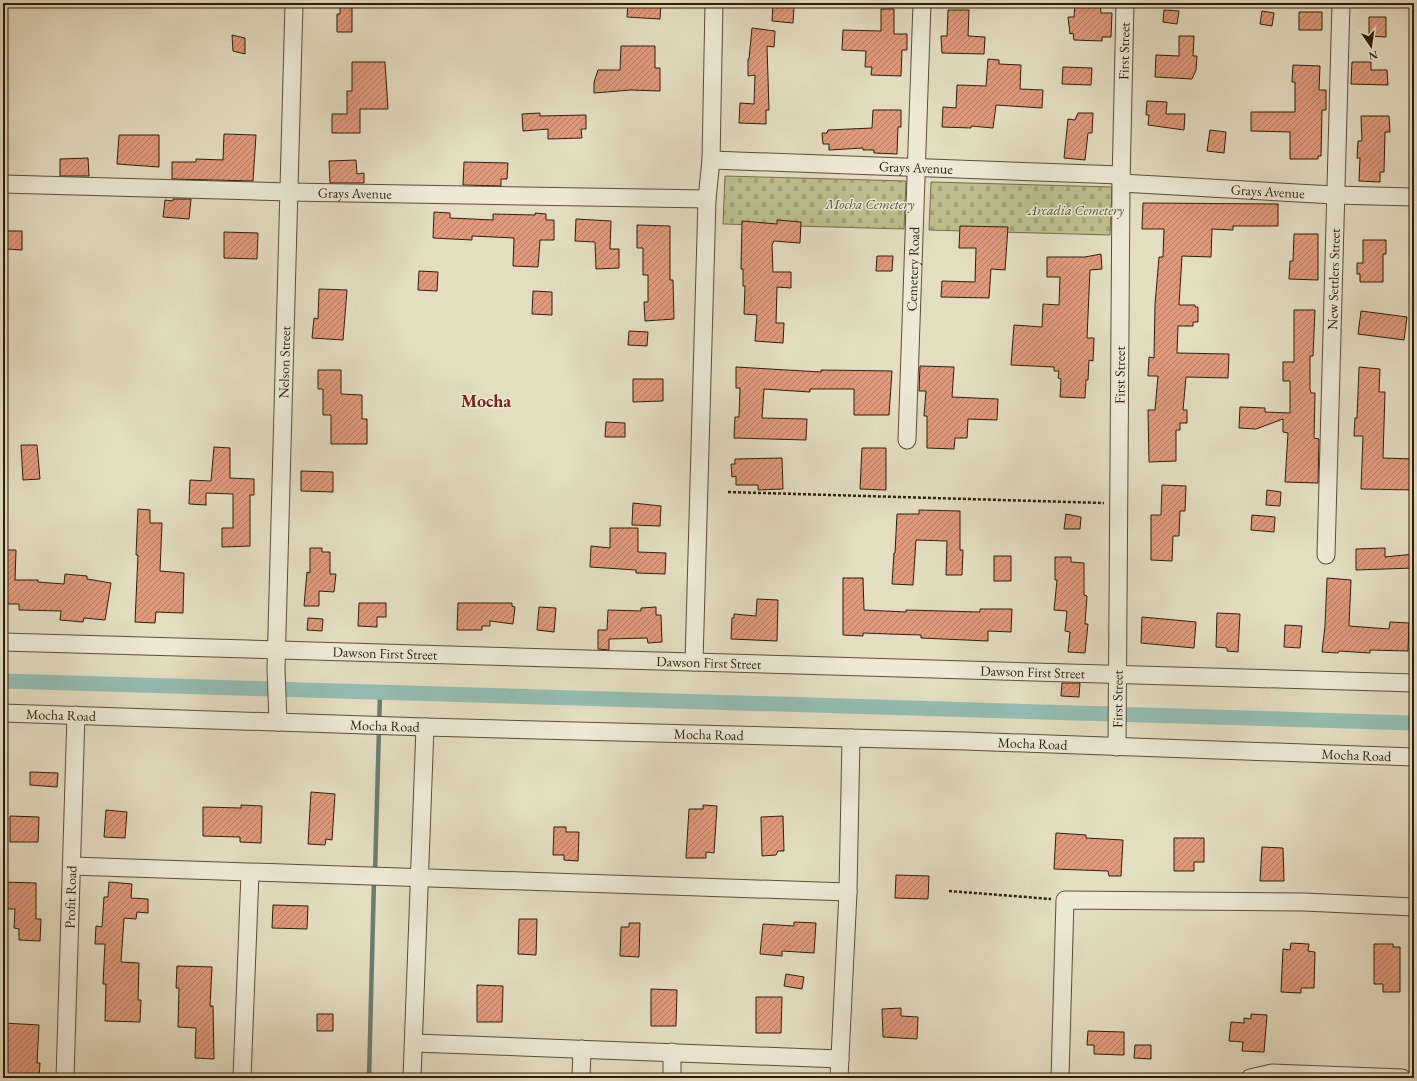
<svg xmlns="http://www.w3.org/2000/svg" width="1417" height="1081" viewBox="0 0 1417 1081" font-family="'EB Garamond',serif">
<defs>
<pattern id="cemetery-stones" width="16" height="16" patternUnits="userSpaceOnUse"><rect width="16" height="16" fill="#bcbf8d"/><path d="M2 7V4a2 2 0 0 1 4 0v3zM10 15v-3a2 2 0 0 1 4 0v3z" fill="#a2a478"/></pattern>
<pattern id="building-hatch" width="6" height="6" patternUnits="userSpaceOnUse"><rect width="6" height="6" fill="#e0997b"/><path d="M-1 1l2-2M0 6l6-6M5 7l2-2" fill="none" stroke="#b67c63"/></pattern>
</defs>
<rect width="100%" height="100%" fill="#e4ddc1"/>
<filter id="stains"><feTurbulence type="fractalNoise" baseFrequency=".005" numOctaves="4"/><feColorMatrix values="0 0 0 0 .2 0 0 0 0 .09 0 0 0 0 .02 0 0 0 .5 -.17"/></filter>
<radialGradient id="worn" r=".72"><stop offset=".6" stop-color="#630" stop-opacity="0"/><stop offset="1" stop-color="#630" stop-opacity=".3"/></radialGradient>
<path fill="url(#cemetery-stones)" stroke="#746e4c" d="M 725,176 L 906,181 L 904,229 L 723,224 Z
M 931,182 L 1112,187 L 1110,235 L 929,230 Z"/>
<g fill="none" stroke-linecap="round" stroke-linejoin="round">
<path stroke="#6b7d6f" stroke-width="4.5" d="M 375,873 L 380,693
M 369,1078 L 374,880"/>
<path stroke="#95bcb2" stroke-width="15" d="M 3,681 L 1414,723"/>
</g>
<path fill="url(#building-hatch)" stroke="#2c1e0b" d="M 340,3 L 352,3 L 352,32 L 337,32 L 337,14 L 340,14 Z
M 628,3 L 661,3 L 660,19 L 627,17 Z
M 1075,3 L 1100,3 L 1101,13 L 1112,13 L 1111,37 L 1102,37 L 1102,41 L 1074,40 L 1073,33 L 1070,34 L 1068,17 L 1074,17 Z
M 773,4 L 794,6 L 793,23 L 772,21 Z
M 881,9 L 894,9 L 894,34 L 907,34 L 907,50 L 902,50 L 901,76 L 871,75 L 872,67 L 865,67 L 866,51 L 842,50 L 843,30 L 881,31 Z
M 948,10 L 969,10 L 968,36 L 985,37 L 984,54 L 942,53 L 941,36 L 947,36 Z
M 1164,10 L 1179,11 L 1177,24 L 1163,22 Z
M 1262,11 L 1274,13 L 1272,26 L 1260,24 Z
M 1299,12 L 1322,12 L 1322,30 L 1299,30 Z
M 1369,17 L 1386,17 L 1386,37 L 1369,36 Z
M 752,28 L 775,31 L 774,47 L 767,46 L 769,110 L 766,110 L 766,124 L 739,123 L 740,103 L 754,104 L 755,75 L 748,76 L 748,59 L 749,59 Z
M 232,35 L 245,38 L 245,54 L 233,51 Z
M 1179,36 L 1194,36 L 1193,56 L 1197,56 L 1196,70 L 1192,79 L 1155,77 L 1156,55 L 1179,56 Z
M 621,46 L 655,46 L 655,68 L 660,68 L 660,91 L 631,90 L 594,93 L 594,82 L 598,70 L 620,70 Z
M 988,59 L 999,60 L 999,64 L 1021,65 L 1020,89 L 1043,90 L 1042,108 L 996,105 L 993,128 L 971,126 L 971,128 L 942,127 L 943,107 L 956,108 L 957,85 L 986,86 Z
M 352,62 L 385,62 L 388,109 L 360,109 L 360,133 L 332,133 L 332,114 L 347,114 L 347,91 L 352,91 Z
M 1352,62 L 1371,62 L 1371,70 L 1387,70 L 1388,85 L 1351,84 Z
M 1293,65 L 1320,66 L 1319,90 L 1326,90 L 1326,110 L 1322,110 L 1321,156 L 1318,156 L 1318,159 L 1290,159 L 1290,132 L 1251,131 L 1251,112 L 1295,112 L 1295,82 L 1292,82 Z
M 1063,67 L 1092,68 L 1091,85 L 1062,84 Z
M 1147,101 L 1167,102 L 1166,114 L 1185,114 L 1184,130 L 1148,125 L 1149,115 L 1146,115 Z
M 873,110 L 901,110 L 901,127 L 898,127 L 897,154 L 874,153 L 874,150 L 863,150 L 863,148 L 829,150 L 829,144 L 823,144 L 822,133 L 827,133 L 828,130 L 872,128 Z
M 540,113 L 540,116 L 586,115 L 586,129 L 581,129 L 582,138 L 548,139 L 548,129 L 523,131 L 522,114 Z
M 1078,113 L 1093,113 L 1092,133 L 1088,133 L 1085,160 L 1064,158 L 1068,119 L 1075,120 Z
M 1361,116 L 1389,116 L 1390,132 L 1385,132 L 1384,172 L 1380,172 L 1380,182 L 1359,181 L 1360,158 L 1357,158 L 1358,141 L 1362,141 Z
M 1210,130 L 1226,132 L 1224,153 L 1207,151 Z
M 224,134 L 256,135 L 253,181 L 172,179 L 172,162 L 196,162 L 196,159 L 223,160 Z
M 119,135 L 159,135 L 159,167 L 117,164 Z
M 88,158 L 89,176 L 60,176 L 60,159 Z
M 356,160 L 357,174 L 364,173 L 364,183 L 330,183 L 329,161 Z
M 464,162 L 508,163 L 507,179 L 501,179 L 501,186 L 463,185 Z
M 173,199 L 191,199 L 189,219 L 163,217 L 165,200 L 173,201 Z
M 1143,203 L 1278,204 L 1278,226 L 1233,226 L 1233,230 L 1212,229 L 1211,257 L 1182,256 L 1179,305 L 1195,305 L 1195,307 L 1198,307 L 1198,322 L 1193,322 L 1193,326 L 1178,326 L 1177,353 L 1229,354 L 1228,378 L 1186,377 L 1183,410 L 1187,410 L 1187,423 L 1180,423 L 1180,430 L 1176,430 L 1176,461 L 1149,462 L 1148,410 L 1155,410 L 1158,376 L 1148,376 L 1149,357 L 1154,358 L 1155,305 L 1159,257 L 1163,257 L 1164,229 L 1142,229 Z
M 434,212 L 450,213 L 450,218 L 493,220 L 493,214 L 535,215 L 535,213 L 546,214 L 546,220 L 554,220 L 554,240 L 540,240 L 538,267 L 513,266 L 514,238 L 472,236 L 472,240 L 433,238 Z
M 576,219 L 611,221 L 610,249 L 619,249 L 619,268 L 596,269 L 595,242 L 575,241 Z
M 777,220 L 801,222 L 800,243 L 774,241 L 772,245 L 773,272 L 791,272 L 791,288 L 777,287 L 776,323 L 784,323 L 783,343 L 755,341 L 757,315 L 744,314 L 745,286 L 743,286 L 743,269 L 741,269 L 742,221 L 777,224 Z
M 637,225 L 670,226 L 670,280 L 673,280 L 674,319 L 645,321 L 644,302 L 648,302 L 648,275 L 643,275 L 643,248 L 637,248 Z
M 960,226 L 1008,227 L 1005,270 L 991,269 L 989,298 L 941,297 L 942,281 L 975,282 L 976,248 L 959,248 Z
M 6,231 L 22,231 L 22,250 L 6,249 Z
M 224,232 L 258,233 L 257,259 L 224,258 Z
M 1294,234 L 1318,234 L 1318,280 L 1289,279 L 1290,261 L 1293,261 Z
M 1363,240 L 1386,240 L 1386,254 L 1383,254 L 1383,282 L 1360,282 L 1360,274 L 1357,274 L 1357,263 L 1363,263 Z
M 1101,254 L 1102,269 L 1090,270 L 1087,338 L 1094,338 L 1093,361 L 1089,360 L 1088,380 L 1086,380 L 1085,398 L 1060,397 L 1061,379 L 1058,378 L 1059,371 L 1054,371 L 1054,367 L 1011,365 L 1014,325 L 1042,327 L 1043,304 L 1059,305 L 1060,277 L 1047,277 L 1047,257 L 1085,257 Z
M 877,256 L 893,256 L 892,271 L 876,271 Z
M 419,271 L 438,272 L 437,291 L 418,290 Z
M 319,289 L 347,290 L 343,340 L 312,338 L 314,318 L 318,319 Z
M 533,291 L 552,292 L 552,315 L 532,314 Z
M 1294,310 L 1315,310 L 1313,356 L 1310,356 L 1310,389 L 1311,393 L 1315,393 L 1314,438 L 1319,439 L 1318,483 L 1285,482 L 1288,433 L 1283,432 L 1283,419 L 1256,429 L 1239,428 L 1240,407 L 1265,408 L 1265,412 L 1290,413 L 1290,381 L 1283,381 L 1283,362 L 1294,362 Z
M 1361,311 L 1407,317 L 1404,340 L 1358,334 Z
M 629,331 L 648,332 L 647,346 L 628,345 Z
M 920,366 L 954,367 L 952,397 L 998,399 L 997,420 L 968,419 L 967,438 L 955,438 L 954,449 L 927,448 L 927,416 L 924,416 L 926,391 L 919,391 Z
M 736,367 L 821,372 L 821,370 L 892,371 L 889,415 L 854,415 L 854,389 L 810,389 L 810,392 L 764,389 L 762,418 L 807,419 L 806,440 L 734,438 L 735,417 L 739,417 L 740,388 L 736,388 Z
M 1359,367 L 1380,369 L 1379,392 L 1385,392 L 1383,458 L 1414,459 L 1414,490 L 1361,489 L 1363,436 L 1354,436 L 1355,418 L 1357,418 Z
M 318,370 L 341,370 L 341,394 L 362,395 L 362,419 L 367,419 L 367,444 L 331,444 L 331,415 L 323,415 L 323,389 L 318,389 Z
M 633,379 L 663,379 L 663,401 L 633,402 Z
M 606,422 L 625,423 L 625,437 L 605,437 Z
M 21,445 L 37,445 L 40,479 L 23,480 Z
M 214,447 L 230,448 L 230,478 L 254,479 L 254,495 L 250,495 L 250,546 L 222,547 L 222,528 L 233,528 L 233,494 L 206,493 L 206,505 L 189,504 L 190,480 L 211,481 Z
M 862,448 L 886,448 L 886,490 L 860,489 Z
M 782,458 L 783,489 L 758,490 L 758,485 L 736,485 L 736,476 L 732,477 L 731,464 L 735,464 L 735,459 Z
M 301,471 L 333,472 L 333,492 L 301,491 Z
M 1162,485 L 1186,486 L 1185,511 L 1180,511 L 1179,536 L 1173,536 L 1172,561 L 1151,560 L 1151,515 L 1161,515 Z
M 1267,490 L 1281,492 L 1280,506 L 1266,505 Z
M 633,503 L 661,506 L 660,526 L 632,525 Z
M 138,509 L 150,510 L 150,523 L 162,523 L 160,571 L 184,573 L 183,613 L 156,612 L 155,623 L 135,622 L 138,555 L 136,555 Z
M 919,510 L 960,511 L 960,550 L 963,550 L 962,575 L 946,575 L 947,541 L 916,540 L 913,585 L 892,584 L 894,553 L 895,553 L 897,514 L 919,514 Z
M 1066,514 L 1081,517 L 1080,529 L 1064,529 Z
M 1252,515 L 1275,517 L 1274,532 L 1251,530 Z
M 610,528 L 638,528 L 638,552 L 666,553 L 665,574 L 636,573 L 636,570 L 590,567 L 591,546 L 610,548 Z
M 310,548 L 322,548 L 322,552 L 330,552 L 330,574 L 336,574 L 334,592 L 319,591 L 319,606 L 304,606 L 307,572 L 310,573 Z
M 1385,548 L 1385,557 L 1414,554 L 1414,568 L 1356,570 L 1356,549 Z
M 3,550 L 16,550 L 15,580 L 38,580 L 38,582 L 64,584 L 65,574 L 87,576 L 87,579 L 111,583 L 105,620 L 84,618 L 83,622 L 60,620 L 61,611 L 19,610 L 19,604 L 3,604 Z
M 994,556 L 1011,556 L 1011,581 L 994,581 Z
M 1055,557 L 1071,557 L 1071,562 L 1084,563 L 1084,595 L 1087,596 L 1085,624 L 1088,624 L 1085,653 L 1068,652 L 1070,632 L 1065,631 L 1067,611 L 1054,610 L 1057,580 L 1055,580 Z
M 843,578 L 863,578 L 864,610 L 906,612 L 906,610 L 980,612 L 980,609 L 1012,609 L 1011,632 L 988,631 L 988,641 L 921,638 L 921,635 L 889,634 L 863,633 L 863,636 L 843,635 Z
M 1327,578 L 1351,580 L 1349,626 L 1389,629 L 1390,622 L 1409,623 L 1408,651 L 1370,650 L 1370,653 L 1339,651 L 1338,653 L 1322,652 L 1325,626 Z
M 757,599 L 778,600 L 777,641 L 731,639 L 732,618 L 734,618 L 734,614 L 756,616 Z
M 359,603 L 386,603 L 386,617 L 377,617 L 377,627 L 358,626 Z
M 458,603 L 512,603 L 512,606 L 515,607 L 513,624 L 490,621 L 490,626 L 482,626 L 482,630 L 457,630 Z
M 539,607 L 556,608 L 554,632 L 537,630 Z
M 656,607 L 656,615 L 661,615 L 662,642 L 648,643 L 647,638 L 609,639 L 609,650 L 598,649 L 598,630 L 607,630 L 608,610 L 641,611 L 641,608 Z
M 1217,613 L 1240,614 L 1238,652 L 1227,651 L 1227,648 L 1216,647 Z
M 1142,617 L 1196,622 L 1194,648 L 1141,643 Z
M 308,618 L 323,619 L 322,631 L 307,630 Z
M 1285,625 L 1302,626 L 1300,648 L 1284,647 Z
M 1062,683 L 1080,683 L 1079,697 L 1061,696 Z
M 30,772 L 58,773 L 57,787 L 30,785 Z
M 311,792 L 335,794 L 332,840 L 326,839 L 325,845 L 308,844 Z
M 241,805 L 262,806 L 261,843 L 240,842 L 240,837 L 203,836 L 203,807 L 241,808 Z
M 703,805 L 717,806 L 714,853 L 706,852 L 706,858 L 686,858 L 689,809 L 703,809 Z
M 106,810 L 127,812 L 125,838 L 104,837 Z
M 10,816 L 39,817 L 38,842 L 10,842 Z
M 783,816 L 784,851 L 778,851 L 776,855 L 762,856 L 761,817 Z
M 554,827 L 566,827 L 566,832 L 579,832 L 578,861 L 564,860 L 564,855 L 553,855 Z
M 1056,833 L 1086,835 L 1086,838 L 1123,840 L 1121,876 L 1109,876 L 1108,871 L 1054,869 Z
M 1174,838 L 1204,838 L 1204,862 L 1194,862 L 1194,871 L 1174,871 Z
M 1262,847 L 1283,848 L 1284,881 L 1260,881 Z
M 896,875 L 929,876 L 928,899 L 895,898 Z
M 3,882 L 36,883 L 36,919 L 41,919 L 40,941 L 19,940 L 19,929 L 14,928 L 15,909 L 3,909 Z
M 109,882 L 132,884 L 131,898 L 148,899 L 148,913 L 137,912 L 136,919 L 124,918 L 121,962 L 139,963 L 138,1000 L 141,1000 L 140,1022 L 105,1021 L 106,984 L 103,984 L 105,944 L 95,944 L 96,926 L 102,927 L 104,897 L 108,897 Z
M 273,905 L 308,906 L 307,929 L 272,928 Z
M 519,919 L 537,919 L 536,955 L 518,954 Z
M 794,922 L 816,923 L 814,953 L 782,951 L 782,956 L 760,954 L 763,924 L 794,926 Z
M 629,923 L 640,923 L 639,957 L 620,956 L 621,927 L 629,927 Z
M 1291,943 L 1309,944 L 1308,951 L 1315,952 L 1314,988 L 1301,988 L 1301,993 L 1281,992 L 1283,949 L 1290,950 Z
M 1374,944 L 1393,944 L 1393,947 L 1400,947 L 1400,992 L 1383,992 L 1383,984 L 1374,984 Z
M 177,966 L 212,967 L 210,1006 L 213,1006 L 214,1059 L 195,1058 L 196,1028 L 178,1027 L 179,988 L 176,988 Z
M 786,974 L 804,977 L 802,989 L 784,986 Z
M 477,985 L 503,986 L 502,1022 L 477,1022 Z
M 651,989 L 677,990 L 676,1026 L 651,1026 Z
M 756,997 L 782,997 L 781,1033 L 756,1033 Z
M 901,1008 L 901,1016 L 918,1017 L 917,1039 L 883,1037 L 882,1009 Z
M 317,1014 L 333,1014 L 333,1031 L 317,1031 Z
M 1251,1014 L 1267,1015 L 1264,1052 L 1242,1051 L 1243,1042 L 1229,1041 L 1231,1022 L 1244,1023 L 1244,1018 L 1251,1019 Z
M 3,1023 L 39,1025 L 37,1063 L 40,1063 L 39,1078 L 4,1078 Z
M 1088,1031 L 1124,1032 L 1124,1055 L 1094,1054 L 1094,1045 L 1087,1045 Z
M 1135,1045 L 1151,1045 L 1151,1059 L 1134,1058 Z"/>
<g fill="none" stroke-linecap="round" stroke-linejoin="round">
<defs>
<g id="minor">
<path id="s1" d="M 711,160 L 1121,175"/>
<path id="s2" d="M 1121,183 L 1334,195 L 1414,197"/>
<path id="s3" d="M 3,184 L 289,192 L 707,199"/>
<path id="s4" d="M 907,440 L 922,3"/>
<path id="s5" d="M 1326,555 L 1341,3"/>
<path id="s6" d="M 3,642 L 1414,683"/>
<path d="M 694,662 L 707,199 L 711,160 L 714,3"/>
<path id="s7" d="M 3,713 L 425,727 L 965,741 L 1414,757"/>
<path id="s8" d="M 278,722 L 276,669 L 294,3"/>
<path id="s9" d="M 1117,747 L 1121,183 L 1125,3"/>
<path d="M 72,866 L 848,892"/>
<path d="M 414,1043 L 840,1059"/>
<path id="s10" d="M 65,1078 L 76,715"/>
<path d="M 242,1078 L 250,873"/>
<path d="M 412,1078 L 425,727"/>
<path d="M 581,1078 L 582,1049"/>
<path d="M 672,1078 L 672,1052"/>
<path d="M 839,1078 L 848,892 L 851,738"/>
<path d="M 1060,1078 L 1065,900 L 1304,902 L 1414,907"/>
<path d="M 1250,1078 L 1272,1073 L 1402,1078"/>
</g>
</defs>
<use href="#minor" stroke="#5a4e38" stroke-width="19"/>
<path stroke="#2c1e0b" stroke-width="2.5" stroke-dasharray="3 2" stroke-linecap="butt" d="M 728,492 L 1104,503
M 949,891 L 1051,899"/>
<use href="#minor" stroke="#ede9d7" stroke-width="17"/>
</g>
<g text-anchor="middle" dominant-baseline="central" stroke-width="3" stroke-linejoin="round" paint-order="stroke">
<g font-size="14" fill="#2c1e0b" stroke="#ede9d7">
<text stroke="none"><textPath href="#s9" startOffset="696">First Street</textPath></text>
<text stroke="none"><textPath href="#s1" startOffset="205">Grays Avenue</textPath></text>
<text stroke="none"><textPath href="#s2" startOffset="147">Grays Avenue</textPath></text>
<text stroke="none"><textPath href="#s3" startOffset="352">Grays Avenue</textPath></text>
<text stroke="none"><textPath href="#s4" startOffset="171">Cemetery Road</textPath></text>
<text stroke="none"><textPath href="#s5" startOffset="276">New Settlers Street</textPath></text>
<text stroke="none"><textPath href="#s8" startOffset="360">Nelson Street</textPath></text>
<text stroke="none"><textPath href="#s9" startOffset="372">First Street</textPath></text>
<text stroke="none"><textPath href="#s6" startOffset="382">Dawson First Street</textPath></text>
<text stroke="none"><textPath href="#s6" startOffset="706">Dawson First Street</textPath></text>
<text stroke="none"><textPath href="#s6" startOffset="1030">Dawson First Street</textPath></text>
<text stroke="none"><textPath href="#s9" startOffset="48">First Street</textPath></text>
<text stroke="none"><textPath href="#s7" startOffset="58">Mocha Road</textPath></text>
<text stroke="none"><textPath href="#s7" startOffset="382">Mocha Road</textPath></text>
<text stroke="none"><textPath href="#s7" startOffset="706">Mocha Road</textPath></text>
<text stroke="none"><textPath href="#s7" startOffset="1030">Mocha Road</textPath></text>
<text stroke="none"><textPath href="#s7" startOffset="1354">Mocha Road</textPath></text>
<text stroke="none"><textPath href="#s10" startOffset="181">Profit Road</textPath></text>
</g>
<g font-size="14" font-style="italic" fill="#574e32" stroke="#ede9d7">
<text x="870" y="204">Mocha Cemetery</text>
<text x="1076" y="210">Arcadia Cemetery</text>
</g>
<g font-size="18" font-weight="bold" fill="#7a1f14" stroke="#ede9d7">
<text x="486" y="400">Mocha</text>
</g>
</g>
<rect width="1417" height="1081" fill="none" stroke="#e4ddc1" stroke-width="16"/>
<rect x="4" y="4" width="1409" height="1073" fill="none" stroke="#2c1e0b" stroke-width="2"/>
<rect x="8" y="8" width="1401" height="1065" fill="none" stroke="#2c1e0b"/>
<g transform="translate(1371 46) rotate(167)" stroke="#ede9d7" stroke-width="3" paint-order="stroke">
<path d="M0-3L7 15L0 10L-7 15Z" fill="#2c1e0b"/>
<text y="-6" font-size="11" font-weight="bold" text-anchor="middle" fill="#2c1e0b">N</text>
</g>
<rect width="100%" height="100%" filter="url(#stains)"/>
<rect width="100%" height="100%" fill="url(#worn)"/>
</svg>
